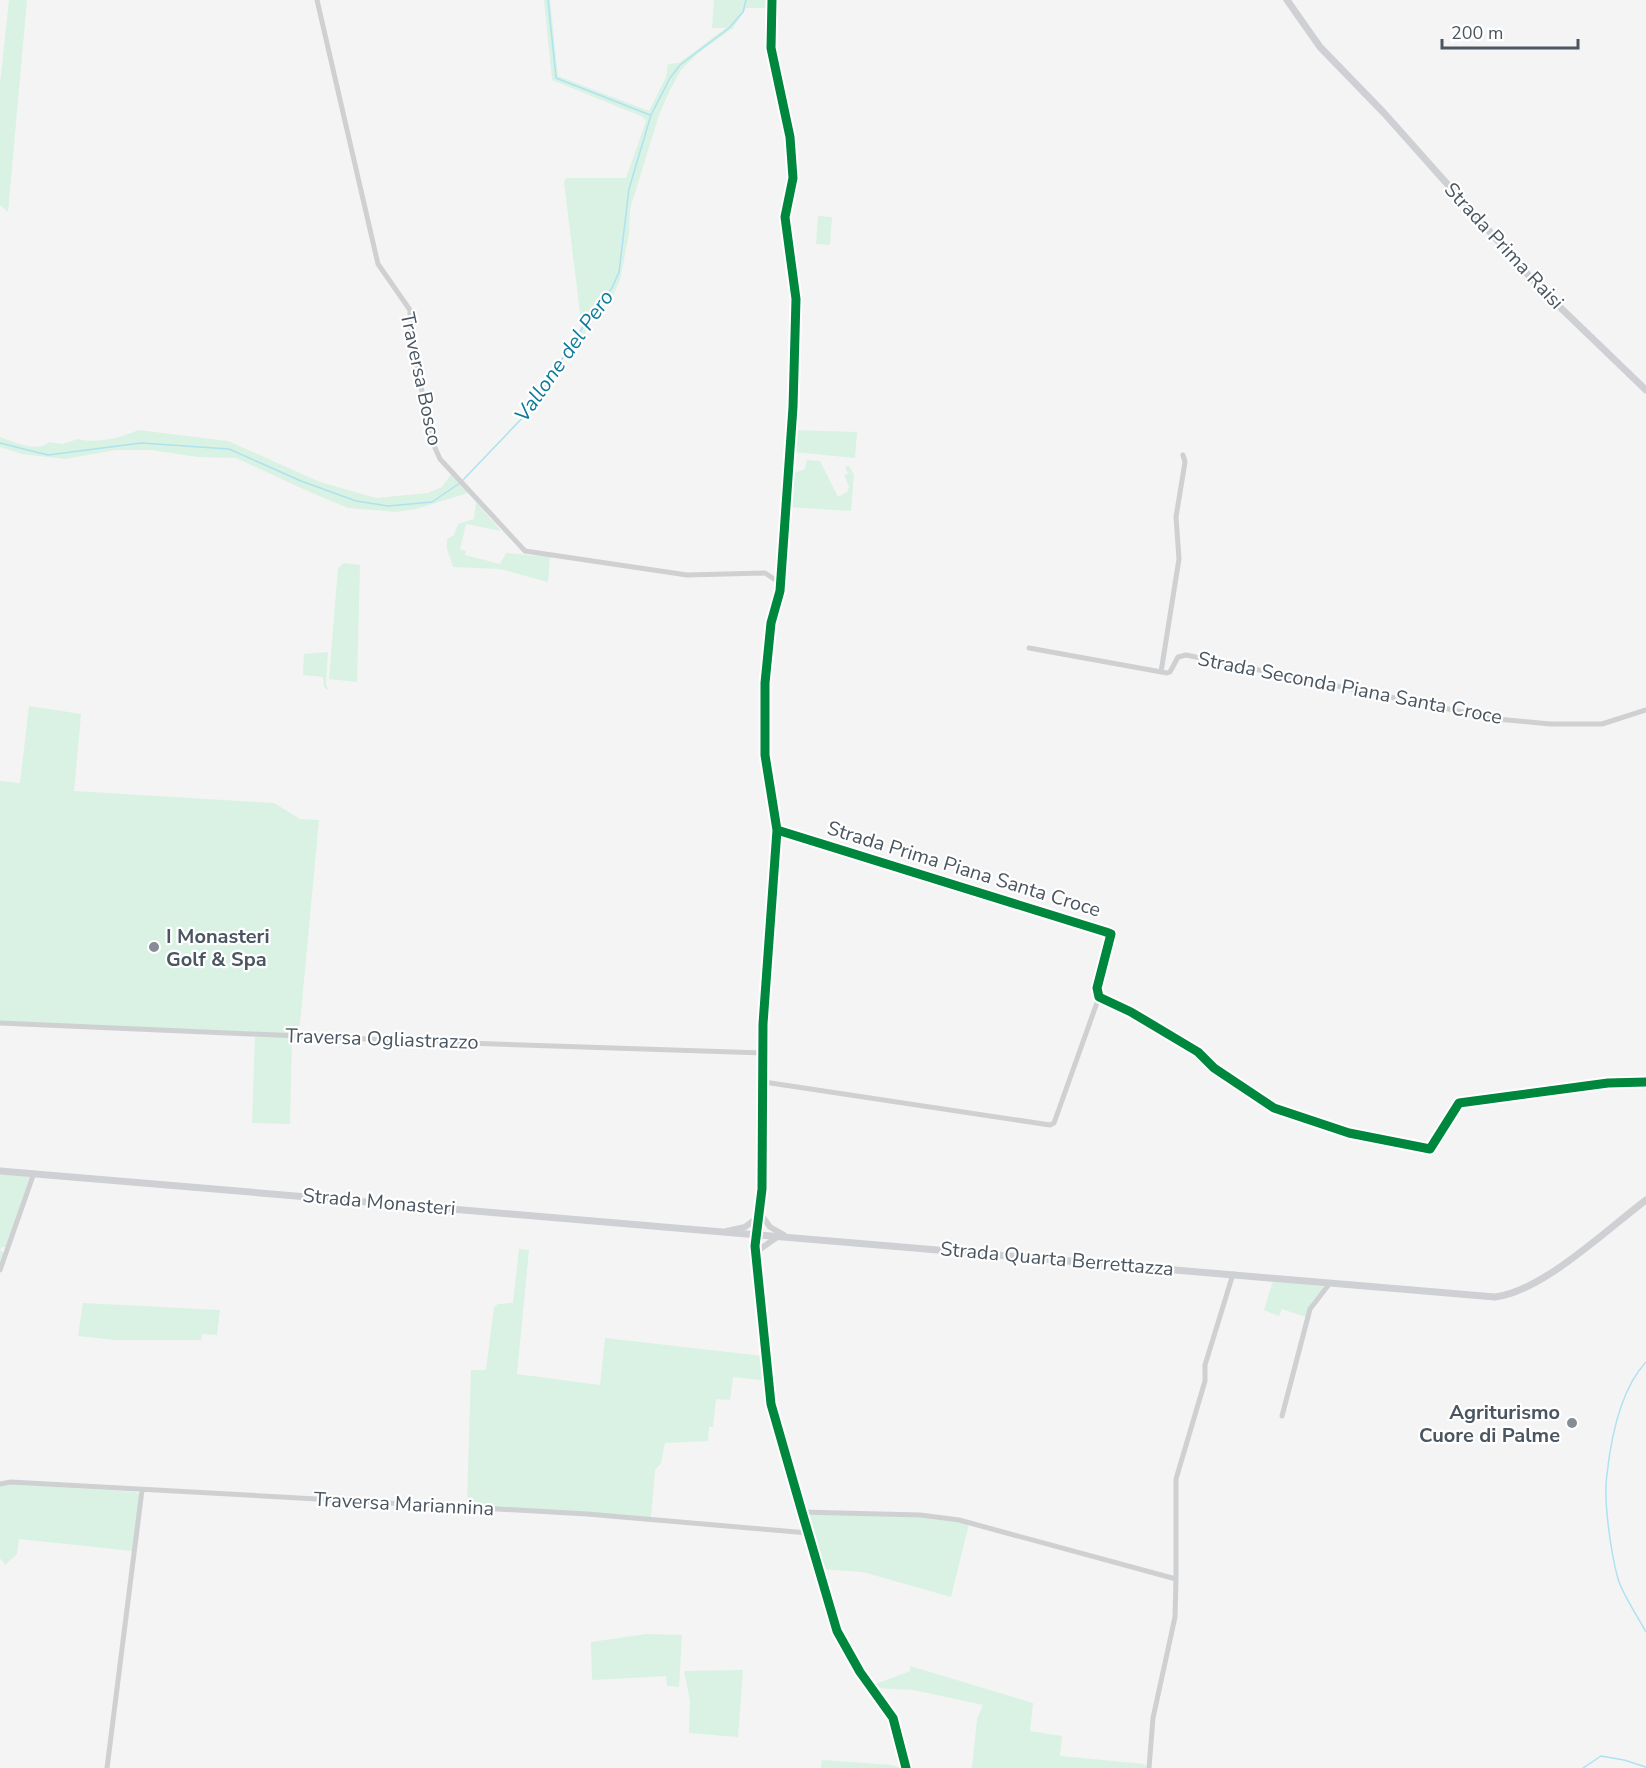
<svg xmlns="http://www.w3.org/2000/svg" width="1646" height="1768" viewBox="0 0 1646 1768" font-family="'Nunito Sans',sans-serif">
<rect width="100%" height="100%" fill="#f4f4f4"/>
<path fill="#d9f2e3" d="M 9,0 L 27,0 L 8,212 L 0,205 L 0,83 Z
M 544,0 L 550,0 L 558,76 L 649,111 L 666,77 L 668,64 L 679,63 L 726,28 L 712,28 L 714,0 L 769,0 L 769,8 L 746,8 L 733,28 L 697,54 L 681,70 L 670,90 L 659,115 L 630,209 L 629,234 L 620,280 L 612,298 L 592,321 L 581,340 L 581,321 L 564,182 L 566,178 L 626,178 L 646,121 L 643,117 L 552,80 Z
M 818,216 L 832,217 L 830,245 L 816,244 Z
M 138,430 L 228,441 L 320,482 L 376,498 L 428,493 L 442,487 L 452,473 L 468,493 L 416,509 L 396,512 L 361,509 L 348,508 L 312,493 L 236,458 L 198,457 L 151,450 L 116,450 L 65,459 L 22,454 L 0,447 L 0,437 C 14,442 37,453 49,442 L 63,444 L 78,439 C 95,444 121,438 138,430 Z
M 794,430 L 857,432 L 855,458 L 793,452 Z
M 807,460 L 820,461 L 838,497 L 847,492 L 849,487 L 844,475 L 848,474 L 845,467 L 849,466 L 854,475 L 851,511 L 788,507 L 791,474 L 805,469 Z
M 476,502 L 501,531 L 466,524 L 460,549 L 466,551 L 465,555 L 500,564 L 506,553 L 550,557 L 548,582 L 500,569 L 453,567 L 447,549 L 447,539 L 454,535 L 458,524 L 474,519 Z
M 344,563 L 360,565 L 357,682 L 329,679 L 338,568 Z
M 328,652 L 326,684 L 329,691 L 324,687 L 323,677 L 303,675 L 304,654 Z
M 29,706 L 81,714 L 74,791 L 274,803 L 300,819 L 319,820 L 299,1034 L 0,1021 L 0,781 L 20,783 Z
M 255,1036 L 292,1037 L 290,1124 L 252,1123 Z
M 0,1174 L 30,1177 L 6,1247 L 2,1247 L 0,1250 L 4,1253 L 0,1263 Z
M 519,1249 L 529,1250 L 517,1374 L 600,1385 L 605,1338 L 763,1356 L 760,1359 L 764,1364 L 765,1377 L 761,1380 L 733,1377 L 730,1400 L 716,1399 L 713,1427 L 709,1427 L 708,1441 L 665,1443 L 661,1463 L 655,1470 L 651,1518 L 467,1505 L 471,1370 L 486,1370 L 494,1307 L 498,1304 L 513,1303 Z
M 1273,1281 L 1322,1286 L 1324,1288 L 1311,1303 L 1306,1317 L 1282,1309 L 1279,1316 L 1264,1310 Z
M 83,1303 L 220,1310 L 217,1335 L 202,1334 L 201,1340 L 115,1340 L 78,1336 Z
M 11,1484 L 136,1492 L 140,1495 L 133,1551 L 19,1539 L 17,1554 L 5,1565 L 0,1558 L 0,1486 Z
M 809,1514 L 916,1517 L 969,1524 L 951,1597 L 863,1572 L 821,1569 L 806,1519 Z
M 646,1634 L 682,1635 L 679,1687 L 667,1686 L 666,1676 L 592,1680 L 591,1642 Z
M 910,1666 L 1033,1703 L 1030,1731 L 1062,1736 L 1060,1756 L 1144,1764 L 1147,1768 L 972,1768 L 977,1719 L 983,1705 L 913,1690 L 875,1688 L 873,1685 L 910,1671 Z
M 743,1670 L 738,1737 L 689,1733 L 690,1701 L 684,1671 Z
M 822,1760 L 892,1765 L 903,1768 L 821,1768 Z"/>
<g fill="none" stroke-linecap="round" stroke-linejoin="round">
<path stroke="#aee2f0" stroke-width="1.5" d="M 548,0 L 556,78 L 650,115
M 0,443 L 48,455 L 141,443 L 229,449 L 301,481 L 356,501 L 388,506 L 432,502 L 460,483
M 463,480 L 528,412 L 586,322 L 612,288 L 619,272 L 629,189 L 651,115 L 670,78 L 680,65 L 729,28 L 743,12 L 746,0
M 1646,1362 C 1621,1389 1611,1438 1607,1474 C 1603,1500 1611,1553 1618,1579 C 1624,1597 1637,1615 1646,1632
M 1583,1768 L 1601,1756 L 1624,1760 L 1646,1767"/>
<path stroke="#ced0d2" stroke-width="5" d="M 317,0 L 378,264 L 410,310 L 410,332 L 432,441 L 440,459 L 525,551 L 687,575 L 765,573 L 780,583
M 1029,648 L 1167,673 L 1170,672 L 1178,657 L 1186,655 L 1497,719 L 1550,724 L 1602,724 L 1646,710
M 1161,672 L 1179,559 L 1176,517 L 1185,462 L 1183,455
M 777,830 L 1106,932 L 1111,934 L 1097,988 L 1099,997 L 1131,1012 L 1198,1052 L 1214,1068 L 1274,1108 L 1349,1133 L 1430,1149 L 1459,1103 L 1608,1083 L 1646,1082
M 0,1023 L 436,1042 L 763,1053
M 764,1082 L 1050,1125 L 1054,1123 L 1099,997
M 0,1270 L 34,1173
M 1282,1416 L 1310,1309 L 1330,1283
M 0,1484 L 11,1482 L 587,1514 L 808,1533
M 802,1512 L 920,1515 L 959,1520 L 1176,1579 L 1176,1479 L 1205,1381 L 1205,1365 L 1233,1274
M 107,1768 L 142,1490
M 1149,1768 L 1153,1718 L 1175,1617 L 1176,1579"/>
<path stroke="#ced0d2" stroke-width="6" d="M 772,0 L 771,48 L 790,137 L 793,178 L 785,217 L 796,299 L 793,407 L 780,591 L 771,623 L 765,683 L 765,755 L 777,830 L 763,1024 L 762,1189 L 755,1246 L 771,1404 L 802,1512 L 837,1631 L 860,1672 L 893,1718 L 906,1768
M 762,1216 L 770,1227 L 784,1235
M 727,1231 L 745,1227 L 757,1218
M 759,1250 L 777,1237
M 758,1252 L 762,1214"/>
<path stroke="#ced0d4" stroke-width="7" d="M 1287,0 L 1320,47 L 1384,113 L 1539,287 L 1646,390
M 0,1171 L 1495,1297 C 1543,1291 1606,1230 1646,1200"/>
<defs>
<path id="cycleway" d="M 772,0 L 771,48 L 790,137 L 793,178 L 785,217 L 796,299 L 793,407 L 780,591 L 771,623 L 765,683 L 765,755 L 777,830 L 763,1024 L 762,1189 L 755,1246 L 771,1404 L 802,1512 L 837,1631 L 860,1672 L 893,1718 L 906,1768
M 777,830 L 1106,932 L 1111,934 L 1097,988 L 1099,997 L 1131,1012 L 1198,1052 L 1214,1068 L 1274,1108 L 1349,1133 L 1430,1149 L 1459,1103 L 1608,1083 L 1646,1082"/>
</defs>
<use href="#cycleway" stroke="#fff" stroke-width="13"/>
<use href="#cycleway" stroke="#00873e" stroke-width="9"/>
</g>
<g fill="#868d94" stroke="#fff" stroke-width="2">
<circle cx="154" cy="947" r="6"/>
<circle cx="1572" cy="1423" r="6"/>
</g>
<g text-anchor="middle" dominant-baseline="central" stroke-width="4.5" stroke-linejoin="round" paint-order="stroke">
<g font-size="20" fill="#4a5661" stroke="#fff">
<text transform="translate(1504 246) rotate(47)">Strada Prima Raisi</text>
<text transform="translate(421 379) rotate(78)">Traversa Bosco</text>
<text transform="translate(1350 688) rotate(11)">Strada Seconda Piana Santa Croce</text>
<text transform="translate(964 869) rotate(17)">Strada Prima Piana Santa Croce</text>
<text transform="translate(382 1039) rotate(2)">Traversa Ogliastrazzo</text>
<text transform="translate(379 1202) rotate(5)">Strada Monasteri</text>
<text transform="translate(1057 1259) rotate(5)">Strada Quarta Berrettazza</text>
<text transform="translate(404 1504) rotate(3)">Traversa Mariannina</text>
</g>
<g font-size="20" font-weight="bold" fill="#4a5661" stroke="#fff" text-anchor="start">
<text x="166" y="936">I Monasteri<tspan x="166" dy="23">Golf &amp; Spa</tspan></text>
<text x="1560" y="1412" text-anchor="end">Agriturismo<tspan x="1560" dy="23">Cuore di Palme</tspan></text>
</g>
<g font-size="21" font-style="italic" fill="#0c7c9b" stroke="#fff">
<text transform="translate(564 356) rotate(-55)">Vallone del Pero</text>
</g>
</g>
<path d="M1442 39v9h136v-9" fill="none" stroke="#4a5661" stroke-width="3"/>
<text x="1451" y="39" font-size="18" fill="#4a5661" stroke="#ffffff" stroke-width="4.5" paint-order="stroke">200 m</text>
</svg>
